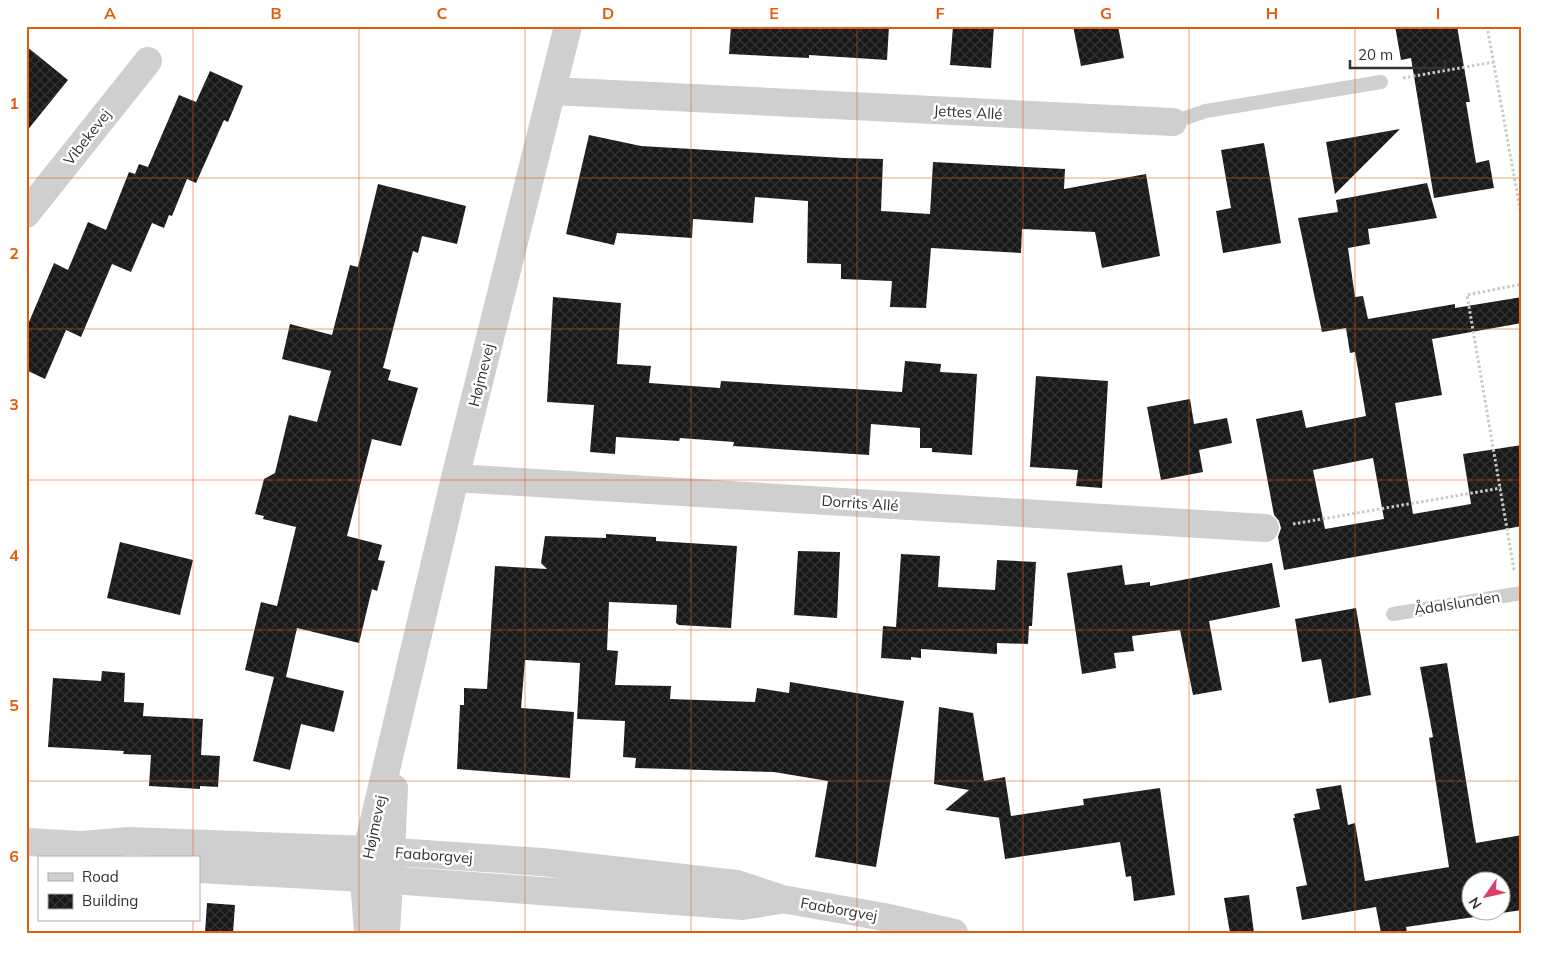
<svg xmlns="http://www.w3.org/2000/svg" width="1548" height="959" viewBox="0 0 1548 959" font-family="Mulish,sans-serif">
<defs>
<pattern id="building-cross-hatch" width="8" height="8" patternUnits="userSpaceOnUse" patternTransform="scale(1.25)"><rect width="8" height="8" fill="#191919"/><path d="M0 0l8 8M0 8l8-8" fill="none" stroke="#323232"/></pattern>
</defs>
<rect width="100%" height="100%" fill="#fff"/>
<path fill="url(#building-cross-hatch)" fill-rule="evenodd" d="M 731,26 L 889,26 L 887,60 L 809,55 L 809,58 L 729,54 Z
M 953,26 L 994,26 L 991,68 L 950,65 Z
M 1073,26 L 1118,26 L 1124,58 L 1081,66 Z
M 1395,26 L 1457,26 L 1470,102 L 1466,102 L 1476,163 L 1489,160 L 1494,188 L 1434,198 L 1411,58 L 1401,60 Z
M 26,46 L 68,80 L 26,132 Z
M 210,71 L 243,86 L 228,122 L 224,120 L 196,183 L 187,179 L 172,216 L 169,215 L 164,228 L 152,223 L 131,272 L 112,264 L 81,337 L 66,330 L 45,379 L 26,370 L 26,329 L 54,263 L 68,270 L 88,222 L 106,230 L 129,172 L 135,174 L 139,164 L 148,167 L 179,95 L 196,102 Z
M 1400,129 L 1335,194 L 1326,142 Z
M 589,135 L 641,146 L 844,158 L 883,159 L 881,211 L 930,214 L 933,162 L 1065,169 L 1064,189 L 1146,174 L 1160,256 L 1102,268 L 1095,232 L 1022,229 L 1021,253 L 931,248 L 926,308 L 890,307 L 892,281 L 841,279 L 841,264 L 807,263 L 808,201 L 755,197 L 753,223 L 693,219 L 692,238 L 617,233 L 614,245 L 566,234 Z
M 1264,143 L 1281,243 L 1223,253 L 1216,211 L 1231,208 L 1221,150 Z
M 1427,183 L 1437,218 L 1368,229 L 1370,244 L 1348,248 L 1355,297 L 1363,296 L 1368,319 L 1455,304 L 1455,308 L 1522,297 L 1522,323 L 1432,339 L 1442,395 L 1395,403 L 1413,514 L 1471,504 L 1463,454 L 1522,445 L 1522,526 L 1284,570 L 1278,537 L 1281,528 L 1279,521 L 1274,515 L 1256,419 L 1302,410 L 1306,428 L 1366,416 L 1355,352 L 1350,353 L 1346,328 L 1322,332 L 1298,218 L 1338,212 L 1336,200 ZM 1373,458 L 1384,519 L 1325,529 L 1313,470 Z
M 378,184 L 466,206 L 457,244 L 422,236 L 418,253 L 413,251 L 383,368 L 391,370 L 388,380 L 418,388 L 401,446 L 372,439 L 347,536 L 382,545 L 378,560 L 385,561 L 377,591 L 372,589 L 359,643 L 297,628 L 286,677 L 344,691 L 334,732 L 301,724 L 290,770 L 253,761 L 274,677 L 245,670 L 261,602 L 277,606 L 296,527 L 263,519 L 264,516 L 255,514 L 264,479 L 275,473 L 289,415 L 317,422 L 331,371 L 282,359 L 290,324 L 332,335 L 350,265 L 358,267 Z
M 553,297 L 621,303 L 617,364 L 651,366 L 649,383 L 720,388 L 721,381 L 902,392 L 905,361 L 941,364 L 940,372 L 977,374 L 972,455 L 932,452 L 932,448 L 920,448 L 920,428 L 871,424 L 869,455 L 733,446 L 734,442 L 680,438 L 679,441 L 616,437 L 615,454 L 590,452 L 594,405 L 547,402 Z
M 1036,376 L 1108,381 L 1102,488 L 1076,486 L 1078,470 L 1030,467 Z
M 1190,399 L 1194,424 L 1227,418 L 1232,443 L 1199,450 L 1203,472 L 1161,480 L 1147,407 Z
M 606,534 L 656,537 L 656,541 L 737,546 L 731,628 L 679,625 L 676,623 L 677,605 L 609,602 L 607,650 L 618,651 L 615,685 L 671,686 L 670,699 L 755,702 L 757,688 L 789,693 L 790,682 L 904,701 L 876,867 L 815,857 L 828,781 L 774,772 L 635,768 L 636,758 L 623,757 L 625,721 L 577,719 L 580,663 L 525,660 L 521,708 L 574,712 L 570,778 L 457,769 L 460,705 L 464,705 L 464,688 L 487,689 L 495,566 L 547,569 L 541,563 L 545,536 L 606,538 Z
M 120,542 L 193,560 L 180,615 L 107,598 Z
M 798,551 L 840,552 L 837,618 L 794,615 Z
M 901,554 L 940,556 L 938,587 L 995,590 L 997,560 L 1036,562 L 1032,626 L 1029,626 L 1028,644 L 997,643 L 997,654 L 921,649 L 921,658 L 911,657 L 911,660 L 881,658 L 883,626 L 896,627 Z
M 1272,563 L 1280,607 L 1209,621 L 1222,690 L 1193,695 L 1180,630 L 1132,636 L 1134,651 L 1114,653 L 1116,668 L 1082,674 L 1067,573 L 1122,565 L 1125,585 L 1150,582 L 1150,586 Z
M 1356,608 L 1371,695 L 1329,703 L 1321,659 L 1302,662 L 1295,619 Z
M 1447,663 L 1476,843 L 1522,835 L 1522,910 L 1406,927 L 1407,933 L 1381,933 L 1376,907 L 1302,920 L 1296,887 L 1307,885 L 1293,818 L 1295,818 L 1294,814 L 1320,809 L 1316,789 L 1341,785 L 1348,825 L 1355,823 L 1365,881 L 1449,867 L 1429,738 L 1433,737 L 1420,667 ZM 1470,882 L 1500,882 L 1500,912 L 1470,912 Z
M 102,671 L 125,673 L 124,702 L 144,703 L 143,716 L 203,719 L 201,755 L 220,756 L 218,787 L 200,786 L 200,789 L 149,786 L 151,755 L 123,754 L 124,751 L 48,747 L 53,678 L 101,681 Z
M 939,707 L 973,713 L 984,781 L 1005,777 L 1011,816 L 1084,805 L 1083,799 L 1160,788 L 1175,895 L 1134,901 L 1131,876 L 1126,877 L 1120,842 L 1005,859 L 999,818 L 1001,818 L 945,810 L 969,790 L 934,784 Z
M 1249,895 L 1254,933 L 1230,933 L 1224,898 Z
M 207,903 L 235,905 L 233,933 L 205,933 Z"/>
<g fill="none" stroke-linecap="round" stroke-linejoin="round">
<path stroke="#c9c9c9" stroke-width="3" stroke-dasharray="2.5 2.5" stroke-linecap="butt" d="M 1487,26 L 1522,220
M 1403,78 L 1494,62
M 1293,524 L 1501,488
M 1514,570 L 1467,295 L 1522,284"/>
<path stroke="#cfcfcf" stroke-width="14" d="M 1173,122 L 1206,111 L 1381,82
M 1393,614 L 1522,593"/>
<path stroke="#cfcfcf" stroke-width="28" d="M 552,91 L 1173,122
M 26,214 L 148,61
M 455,478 L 1265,528
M 26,842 L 82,845 L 129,841 L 367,850 L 455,478 L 568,26
M 391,852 L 394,788
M 199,869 L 364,878"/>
<path stroke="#cfcfcf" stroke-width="28" d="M 364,878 L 743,906 L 780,900
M 368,933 L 364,878 L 367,850 L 542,862 L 737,884 L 782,899 L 884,917 L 954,933
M 386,933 L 390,862"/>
</g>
<path fill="none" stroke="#e8590c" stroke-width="1" stroke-opacity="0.55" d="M 193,26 L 193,858M 359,26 L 359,933M 525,26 L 525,933M 691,26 L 691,933M 857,26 L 857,933M 1023,26 L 1023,933M 1189,26 L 1189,933M 1355,26 L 1355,933M 26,178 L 1522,178M 26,329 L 1522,329M 26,480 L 1522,480M 26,630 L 1522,630M 26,781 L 1522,781M 193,920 L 193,933"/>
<g text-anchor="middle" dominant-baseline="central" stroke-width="5" stroke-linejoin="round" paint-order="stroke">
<g font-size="15" fill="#323232" stroke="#fff">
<text transform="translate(968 112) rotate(3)">Jettes Allé</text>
<text transform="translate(87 137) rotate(-52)">Vibekevej</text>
<text transform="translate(481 375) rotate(-76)">Højmevej</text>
<text transform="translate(860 503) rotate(4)">Dorrits Allé</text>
<text transform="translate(1457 603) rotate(-9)">Ådalslunden</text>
<text transform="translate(374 827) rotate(-78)">Højmevej</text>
<text transform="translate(434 855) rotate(4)">Faaborgvej</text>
<text transform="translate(839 909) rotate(10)">Faaborgvej</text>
</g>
</g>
<rect width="1548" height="959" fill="none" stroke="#ffffff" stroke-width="55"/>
<rect x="38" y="856" width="162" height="65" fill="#ffffff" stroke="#adadad"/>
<rect x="48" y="873" width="25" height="8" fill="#cfcfcf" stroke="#adadad"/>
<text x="82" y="882" font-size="15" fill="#323232">Road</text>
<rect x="48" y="894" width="25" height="15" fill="url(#building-cross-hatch)" stroke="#adadad"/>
<text x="82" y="906" font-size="15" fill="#323232">Building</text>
<g transform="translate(1486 896) rotate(236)"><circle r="24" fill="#ffffff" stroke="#adadad"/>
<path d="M0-4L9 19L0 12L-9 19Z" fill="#dd3f69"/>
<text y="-8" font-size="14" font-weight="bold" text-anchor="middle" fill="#323232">N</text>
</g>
<path d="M1350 60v8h95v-8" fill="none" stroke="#323232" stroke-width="2.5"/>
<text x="1358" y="60" font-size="15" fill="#323232" stroke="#ffffff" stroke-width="4" paint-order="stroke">20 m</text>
<rect x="28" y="28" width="1492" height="904" fill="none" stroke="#e8590c" stroke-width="2"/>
<g font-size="16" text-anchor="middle" font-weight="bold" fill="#e8590c">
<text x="110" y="19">A</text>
<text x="276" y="19">B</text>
<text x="442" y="19">C</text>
<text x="608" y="19">D</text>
<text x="774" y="19">E</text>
<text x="940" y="19">F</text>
<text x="1106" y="19">G</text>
<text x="1272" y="19">H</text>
<text x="1438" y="19">I</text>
<text x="14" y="109">1</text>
<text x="14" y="259">2</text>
<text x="14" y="410">3</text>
<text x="14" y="561">4</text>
<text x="14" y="711">5</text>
<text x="14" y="862">6</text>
</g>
</svg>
